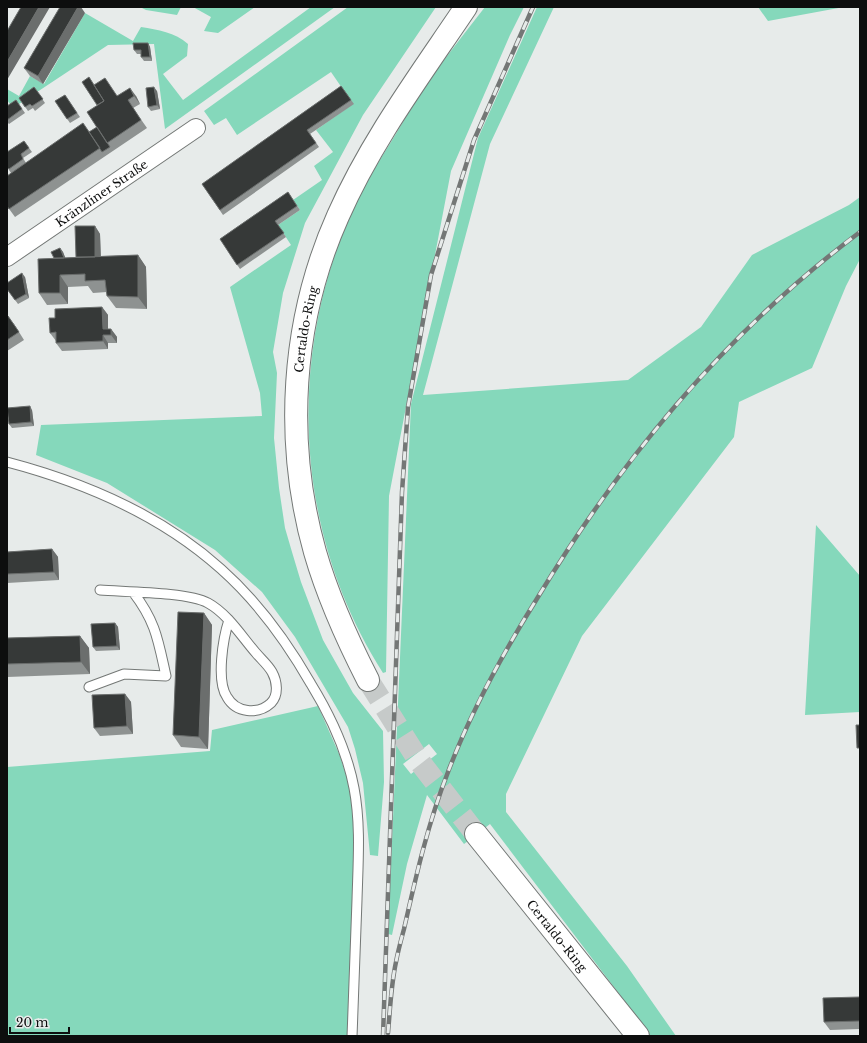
<svg xmlns="http://www.w3.org/2000/svg" width="867" height="1043" viewBox="0 0 867 1043" font-family="'Libre Baskerville',serif">
<rect width="100%" height="100%" fill="#e7ebea"/>
<path fill="#85d8bb" fill-rule="evenodd" d="M 140,7 L 181,7 L 177,15 L 146,10 Z
M 193,7 L 255,7 L 218,33 L 204,31 L 211,17 Z
M 311,7 L 335,7 L 165,129 L 154,44 L 108,45 L 13,108 L 7,100 L 7,89 L 19,96 L 30,76 L 44,84 L 85,13 L 133,41 L 141,27 C 158,30 175,32 188,44 L 187,56 L 163,74 L 183,100 Z
M 348,7 L 436,7 L 363,115 L 305,223 L 283,293 L 273,352 L 277,373 L 274,438 L 279,488 L 285,528 L 292,552 L 301,582 L 323,640 L 353,693 L 383,731 L 384,782 L 378,856 L 370,855 L 363,783 L 355,749 L 348,727 L 295,637 L 262,592 L 215,550 L 107,483 L 36,455 L 41,425 L 262,416 L 260,393 L 230,287 L 291,245 L 278,225 L 300,210 L 293,200 L 322,180 L 314,166 L 333,152 L 316,130 L 353,104 L 331,72 L 237,135 L 226,118 L 214,125 L 204,111 Z
M 485,7 L 524,7 L 510,35 L 451,171 L 389,496 L 386,672 L 383,673 C 297,538 286,369 347,222 C 359,194 375,167 391,142 C 405,119 418,95 434,74 C 450,51 468,29 485,7 Z
M 537,7 L 554,7 L 490,144 L 423,395 L 628,380 L 701,327 L 752,255 L 849,205 L 860,197 L 860,259 L 846,286 L 812,368 L 739,402 L 734,437 L 582,636 L 506,794 L 506,812 L 627,966 L 676,1036 L 649,1036 L 626,1003 L 490,824 L 464,844 L 427,795 L 407,864 L 392,935 L 388,934 L 411,404 L 478,138 ZM 429,744 L 437,754 L 411,774 L 403,764 Z
M 758,7 L 844,7 L 768,21 Z
M 816,525 L 860,576 L 860,712 L 805,715 Z
M 318,706 L 340,756 L 350,788 L 355,828 L 348,1036 L 7,1036 L 7,767 L 210,751 L 212,730 Z"/>
<g fill="none" stroke-linecap="round" stroke-linejoin="round">
<path stroke="#c6cac9" stroke-width="22" stroke-dasharray="22 11" stroke-linecap="butt" d="M 368,680 L 419,761 L 476,834"/>
<defs>
<path id="service" d="M 7,462 C 83,482 161,515 221,569 C 257,601 287,642 311,684 C 330,715 347,751 354,788 C 361,825 358,863 357,900 C 355,946 354,991 352,1036
M 100,590 C 126,592 188,592 208,603 C 228,614 242,637 256,653 C 261,659 268,665 272,672 C 277,681 279,695 271,703 C 258,715 236,713 227,697 C 216,681 223,638 229,620
M 89,687 L 124,674 L 166,676 C 158,640 156,622 133,592"/>
<g id="minor">
<path id="s1" d="M 7,257 L 196,128"/>
</g>
<g id="secondary">
<path id="s2" d="M 368,680 C 347,639 328,597 315,552 C 284,442 291,321 338,216 C 371,141 421,74 466,7"/>
<path id="s3" d="M 476,834 L 638,1036"/>
</g>
</defs>
<use href="#service" stroke="#747876" stroke-width="11"/>
<use href="#minor" stroke="#747876" stroke-width="20"/>
<use href="#secondary" stroke="#747876" stroke-width="24"/>
<use href="#service" stroke="#fff" stroke-width="9"/>
<use href="#minor" stroke="#fff" stroke-width="18"/>
<use href="#secondary" stroke="#fff" stroke-width="22"/>
<defs>
<path id="rail" d="M 388,1033 C 390,1010 391,985 396,962 C 398,951 401,940 404,929 C 416,876 428,823 448,772 C 471,711 503,653 538,597 C 622,458 729,330 860,232
M 383,1036 L 402,492 L 408,407 L 431,275 L 474,140 L 533,7"/>
</defs>
<use href="#rail" stroke="#747776" stroke-width="4.5"/>
<use href="#rail" stroke="#e7ebea" stroke-width="3" stroke-dasharray="9" stroke-linecap="butt"/>
</g>
<path fill="#8e9291" d="M 85,13 L 43,84 L 30,76 L 24,68 Z
M 148,43 L 150,47 L 152,61 L 144,61 L 141,57 L 141,54 L 137,54 L 134,50 Z
M 94,85 L 118,96 L 136,96 L 140,104 L 133,108 L 147,128 L 15,217 L 7,206 L 11,173 L 7,167 L 24,141 L 32,152 L 23,158 L 26,163 L 89,132 L 97,127 L 97,105 Z
M 341,86 L 354,104 L 310,134 L 319,147 L 223,215 L 202,184 Z
M 34,87 L 45,103 L 35,111 L 33,108 L 28,111 L 19,98 Z
M 157,91 L 160,109 L 151,111 L 148,107 Z
M 65,95 L 80,117 L 70,123 L 55,101 Z
M 16,100 L 25,113 L 9,124 L 7,122 L 7,106 Z
M 288,192 L 300,210 L 278,225 L 286,237 L 240,269 L 220,239 Z
M 95,226 L 100,234 L 101,256 L 138,255 L 146,267 L 147,309 L 116,308 L 107,296 L 107,292 L 93,293 L 88,286 L 68,287 L 68,304 L 47,305 L 39,293 L 54,258 L 60,248 L 63,252 L 65,258 L 76,257 Z
M 25,277 L 29,298 L 18,304 L 7,289 Z
M 102,307 L 108,315 L 108,329 L 111,329 L 117,337 L 117,343 L 108,343 L 108,349 L 62,351 L 56,343 L 56,341 L 50,333 L 55,318 Z
M 7,317 L 14,324 L 24,340 L 7,351 Z
M 32,410 L 34,426 L 12,428 L 9,424 Z
M 52,549 L 58,557 L 59,580 L 7,583 L 7,552 Z
M 204,613 L 212,625 L 208,749 L 181,747 L 173,735 Z
M 115,623 L 118,627 L 120,650 L 96,651 L 93,647 Z
M 80,636 L 89,648 L 90,674 L 7,677 L 7,638 Z
M 125,694 L 131,702 L 133,734 L 100,736 L 94,728 Z
M 860,997 L 860,1029 L 830,1030 L 824,1022 Z"/>
<path fill="#6b6e6d" d="M 39,7 L 50,7 L 7,80 L 7,62 Z
M 78,7 L 81,7 L 85,13 L 43,84 L 38,76 Z
M 148,43 L 150,47 L 152,61 L 150,57 Z
M 154,87 L 157,91 L 160,109 L 157,105 Z
M 130,88 L 136,96 L 140,104 L 134,96 Z
M 95,226 L 100,234 L 101,267 L 95,259 Z
M 60,248 L 63,252 L 70,269 L 67,265 Z
M 138,255 L 146,267 L 147,309 L 138,297 Z
M 22,273 L 25,277 L 29,298 L 26,294 Z
M 60,275 L 68,287 L 68,304 L 60,293 Z
M 102,307 L 108,315 L 108,335 L 103,329 Z
M 111,329 L 117,337 L 117,343 L 111,335 Z
M 103,335 L 108,343 L 108,349 L 103,341 Z
M 30,406 L 32,410 L 34,426 L 31,422 Z
M 52,549 L 58,557 L 59,580 L 54,572 Z
M 204,613 L 212,625 L 208,749 L 199,737 Z
M 115,623 L 118,627 L 120,650 L 117,646 Z
M 80,636 L 89,648 L 90,674 L 81,662 Z
M 125,694 L 131,702 L 133,734 L 127,726 Z"/>
<path fill="#363938" stroke="#6b6e6d" d="M 21,7 L 39,7 L 7,62 L 7,31 Z
M 60,7 L 78,7 L 38,76 L 24,68 Z
M 133,43 L 148,43 L 150,57 L 141,57 L 141,50 L 134,50 Z
M 89,77 L 104,101 L 97,105 L 82,82 Z
M 105,78 L 117,96 L 130,88 L 134,96 L 128,100 L 141,120 L 107,143 L 87,112 L 104,101 L 94,85 Z
M 341,86 L 351,100 L 307,130 L 316,143 L 220,210 L 202,184 Z
M 34,87 L 43,99 L 32,106 L 30,104 L 25,107 L 19,98 Z
M 154,87 L 157,105 L 148,107 L 146,88 Z
M 65,95 L 77,113 L 67,119 L 55,101 Z
M 16,100 L 22,109 L 7,120 L 7,106 Z
M 83,123 L 100,148 L 9,209 L 7,206 L 7,176 Z
M 97,127 L 110,147 L 102,152 L 89,132 Z
M 24,141 L 29,148 L 21,154 L 23,159 L 9,169 L 7,167 L 7,152 Z
M 288,192 L 297,206 L 275,221 L 284,233 L 237,265 L 220,239 Z
M 75,226 L 95,226 L 95,257 L 76,257 Z
M 60,248 L 64,258 L 54,258 L 51,252 Z
M 138,255 L 138,297 L 107,296 L 105,280 L 85,281 L 85,274 L 60,275 L 60,293 L 39,293 L 38,259 Z
M 22,273 L 26,294 L 15,300 L 7,289 L 7,283 Z
M 102,307 L 103,329 L 111,329 L 111,335 L 103,335 L 103,341 L 56,343 L 56,332 L 50,333 L 49,318 L 55,318 L 55,309 Z
M 8,316 L 19,332 L 7,340 L 7,317 Z
M 30,406 L 31,422 L 9,424 L 7,408 Z
M 52,549 L 54,572 L 7,574 L 7,552 Z
M 178,612 L 204,613 L 199,737 L 173,735 Z
M 115,623 L 117,646 L 93,647 L 91,624 Z
M 80,636 L 81,662 L 7,664 L 7,638 Z
M 125,694 L 127,726 L 94,728 L 92,695 Z
M 856,725 L 860,725 L 860,748 L 857,748 Z
M 860,997 L 860,1021 L 824,1022 L 823,998 Z"/>
<g text-anchor="middle" dominant-baseline="central" stroke-width="4" stroke-linejoin="round" paint-order="stroke">
<g font-size="12" fill="#0d0e0e" stroke="#e7ebea">
<text stroke="none"><textPath href="#s1" startOffset="114">Kränzliner Straße</textPath></text>
<text stroke="none"><textPath href="#s2" startOffset="364">Certaldo-Ring</textPath></text>
<text stroke="none"><textPath href="#s3" startOffset="130">Certaldo-Ring</textPath></text>
</g>
</g>
<rect width="867" height="1043" fill="none" stroke="#0d0e0e" stroke-width="16"/>
<path d="M10 1027v6h59v-6" fill="none" stroke="#0d0e0e" stroke-width="2"/>
<text x="16" y="1027" font-size="12" fill="#0d0e0e" stroke="#e7ebea" stroke-width="3" paint-order="stroke">20 m</text>
</svg>
